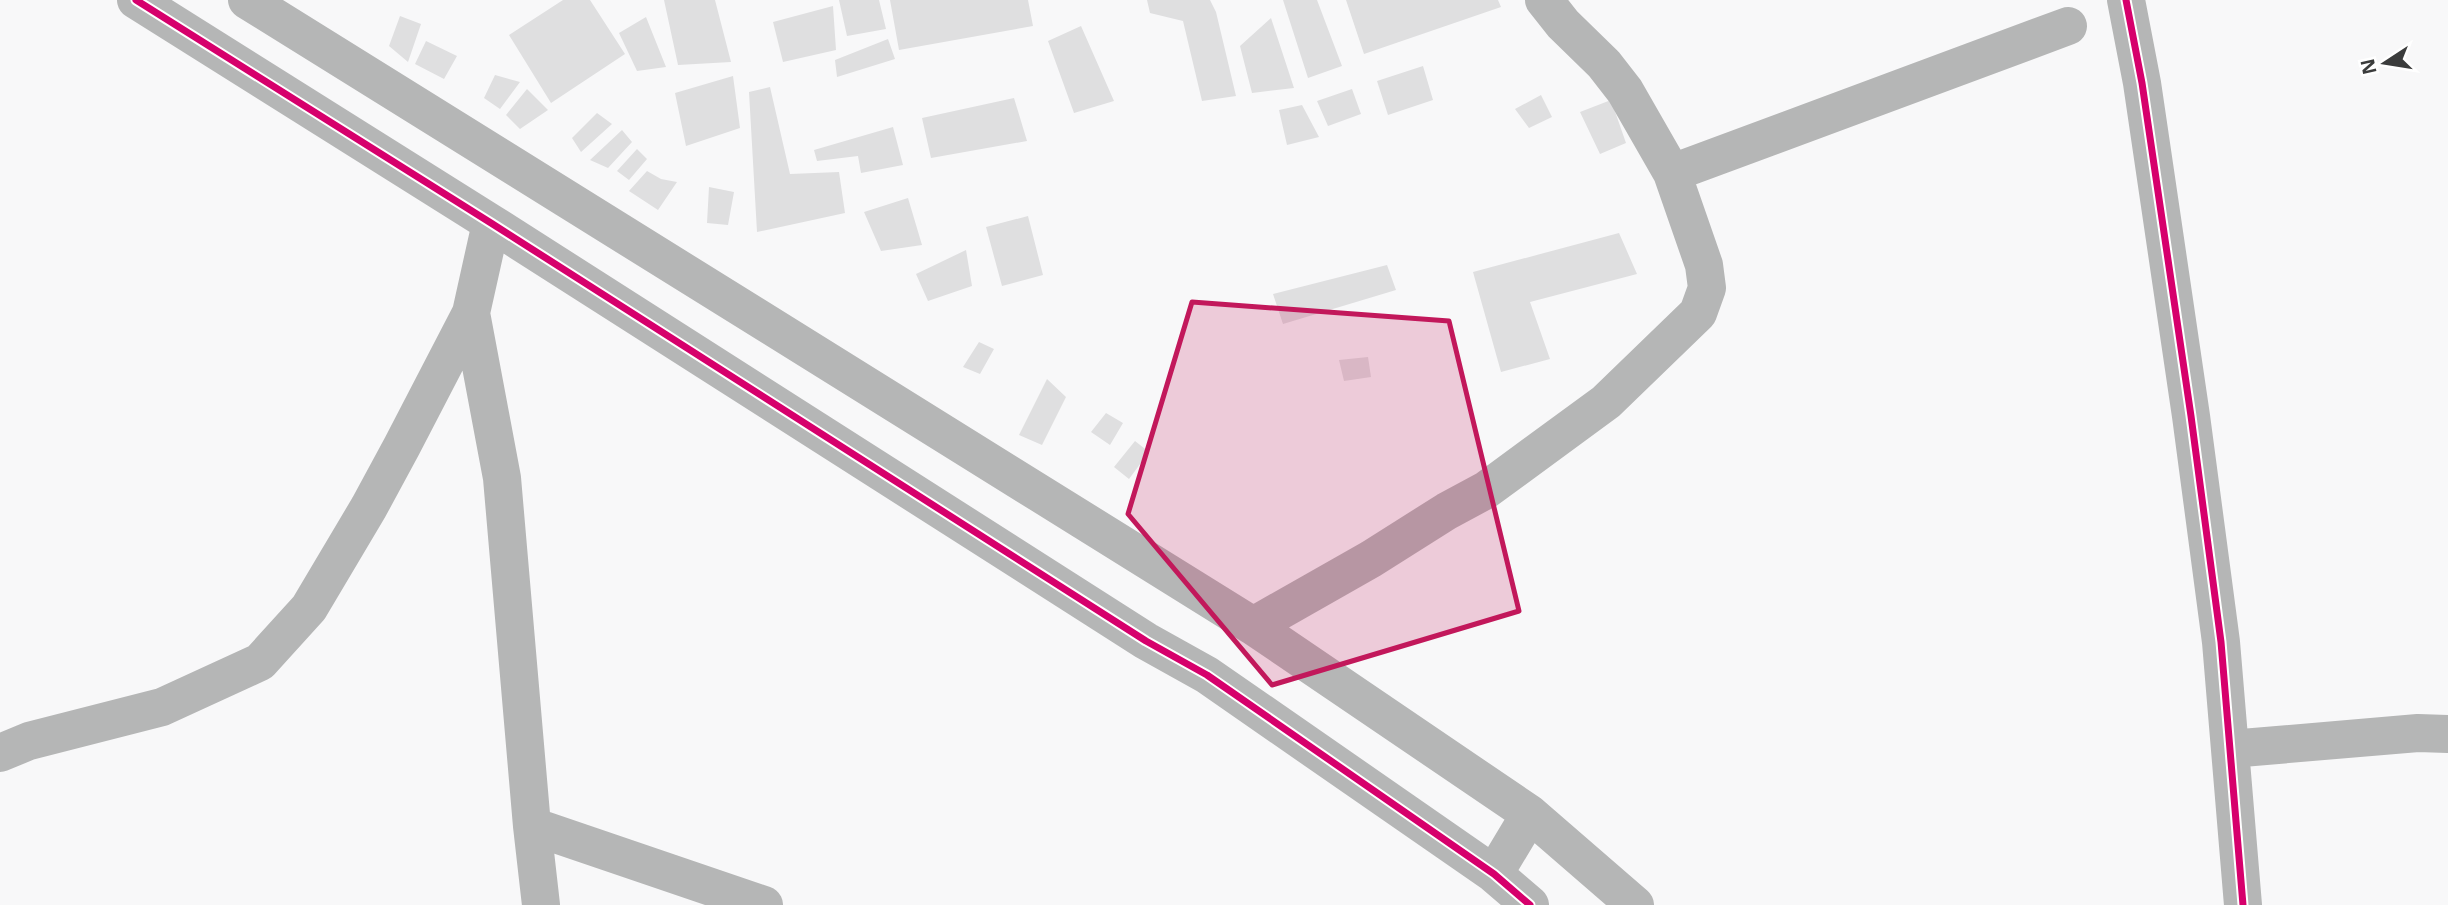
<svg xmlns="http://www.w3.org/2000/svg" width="2448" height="905" viewBox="0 0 2448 905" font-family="'Open Sans',sans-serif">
<rect width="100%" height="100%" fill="#f8f8f9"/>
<path fill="#dfdfe0" d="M 563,0 L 590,0 L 625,54 L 551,103 L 509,35 Z
M 664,0 L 715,0 L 731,62 L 678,65 Z
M 839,0 L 879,0 L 886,29 L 847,36 Z
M 890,0 L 1028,0 L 1033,26 L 899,50 Z
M 1147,0 L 1210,0 L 1216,12 L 1236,96 L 1202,101 L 1183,21 L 1150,13 Z
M 1283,0 L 1317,0 L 1342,66 L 1308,78 Z
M 1346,0 L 1498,0 L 1501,7 L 1364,54 Z
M 833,6 L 836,50 L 783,62 L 773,22 Z
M 400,16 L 421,24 L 408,62 L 389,46 Z
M 646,17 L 666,67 L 637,71 L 619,33 Z
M 1271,18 L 1294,88 L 1252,93 L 1240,46 Z
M 1081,26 L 1114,101 L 1074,113 L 1048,41 Z
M 888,39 L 895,59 L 837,77 L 835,60 Z
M 426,41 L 457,56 L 444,79 L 415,64 Z
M 1423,66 L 1433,100 L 1388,115 L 1377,81 Z
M 495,75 L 520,82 L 500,109 L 484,98 Z
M 733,76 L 740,128 L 686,146 L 675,93 Z
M 770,87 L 790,174 L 839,172 L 845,213 L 757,232 L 749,92 Z
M 527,89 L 548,110 L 520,129 L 506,115 Z
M 1352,89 L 1361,114 L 1328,126 L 1317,101 Z
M 1541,95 L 1552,117 L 1529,128 L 1515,109 Z
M 1014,98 L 1027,141 L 931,158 L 922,118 Z
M 1611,100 L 1626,143 L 1600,154 L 1580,112 Z
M 1302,105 L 1319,137 L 1287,145 L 1279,110 Z
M 597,113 L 612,124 L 581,152 L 572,138 Z
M 893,127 L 903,165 L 861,173 L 858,156 L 817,161 L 814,150 Z
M 622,130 L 632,142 L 608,168 L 590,160 Z
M 637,149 L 647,159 L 629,180 L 617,171 Z
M 647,171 L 661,179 L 677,182 L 658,210 L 629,191 Z
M 709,187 L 734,192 L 728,225 L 707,223 Z
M 908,198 L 922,245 L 881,251 L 864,212 Z
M 1028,216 L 1043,275 L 1002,286 L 986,227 Z
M 1619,233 L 1637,274 L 1530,302 L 1550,359 L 1501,372 L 1473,272 Z
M 966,250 L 972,286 L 928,301 L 916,274 Z
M 1387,265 L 1396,290 L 1283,324 L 1273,294 Z
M 979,342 L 994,349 L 980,374 L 963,367 Z
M 1368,357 L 1371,377 L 1344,381 L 1339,360 Z
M 1047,379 L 1066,397 L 1042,445 L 1019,435 Z
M 1106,413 L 1123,423 L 1110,445 L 1091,432 Z
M 1135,441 L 1149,452 L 1129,479 L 1114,467 Z"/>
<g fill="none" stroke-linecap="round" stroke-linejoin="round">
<path stroke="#b5b6b6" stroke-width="38" d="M 136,0 L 491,223 L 1146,641 L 1207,675 L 1494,874 L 1530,905
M 247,0 L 1253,626 L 1530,814 L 1635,905
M 2126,0 L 2142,83 L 2191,416 L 2221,642 L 2243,905
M 1672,173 L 2068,26
M 471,313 L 502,478 L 532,826 L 541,905
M 1253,626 L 1371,559 L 1447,511 L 1486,490 L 1606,402 L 1698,313 L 1707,288 L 1704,265 L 1672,173 L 1625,91 L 1604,64 L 1563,24 L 1544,0
M 2230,749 L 2418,733 L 2448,734
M 0,753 L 29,741 L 162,707 L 260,662 L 309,608 L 369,507 L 402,446 L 471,313 L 491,223
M 532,826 L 764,905
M 1494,874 L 1530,814"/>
<defs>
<path id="cycleway" d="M 136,0 L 491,223 L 1146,641 L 1207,675 L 1494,874 L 1530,905
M 2126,0 L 2142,83 L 2191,416 L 2221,642 L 2243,905"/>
</defs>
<use href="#cycleway" stroke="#fff" stroke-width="11"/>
<use href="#cycleway" stroke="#d6006c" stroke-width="7"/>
</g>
<path fill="#c2185b" fill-opacity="0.2" stroke="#c2185b" stroke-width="5" stroke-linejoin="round" d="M 1192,302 L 1449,321 L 1519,611 L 1272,685 L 1128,514 Z"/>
<g transform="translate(2385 63) rotate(258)" stroke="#ffffff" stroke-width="5" paint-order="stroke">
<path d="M0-5L12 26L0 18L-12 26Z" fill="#3b3c3c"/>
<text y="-10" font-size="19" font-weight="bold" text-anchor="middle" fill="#3b3c3c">N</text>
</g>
</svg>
